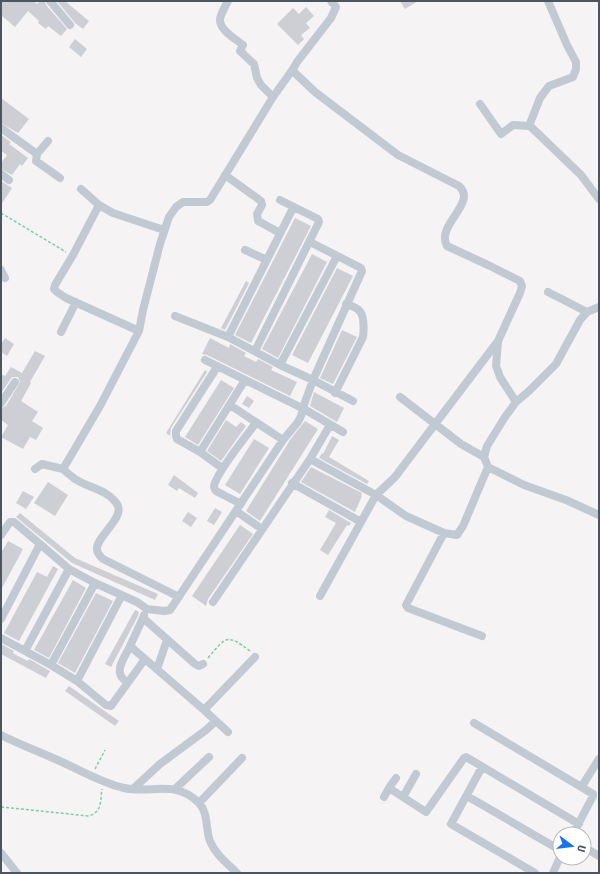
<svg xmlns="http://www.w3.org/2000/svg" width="600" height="874" viewBox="0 0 600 874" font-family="'Fira Sans Condensed',sans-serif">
<rect width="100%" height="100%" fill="#f5f3f3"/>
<path fill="#cdcfd5" d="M 1,1 L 34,1 L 37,4 L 40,1 L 45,1 L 46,5 L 67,29 L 61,36 L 48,26 L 46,29 L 38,23 L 39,21 L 28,11 L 15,27 L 1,15 Z
M 57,1 L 65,1 L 89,21 L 83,29 L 75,23 Z
M 400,1 L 418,1 L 405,9 Z
M 306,7 L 314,16 L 306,23 L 310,28 L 301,35 L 304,39 L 298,45 L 277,24 L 293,8 L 299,14 Z
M 75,39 L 87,49 L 81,57 L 69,47 Z
M 1,98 L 29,119 L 18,133 L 1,123 Z
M 1,135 L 11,142 L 9,144 L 28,158 L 22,166 L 20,164 L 12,175 L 1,169 L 1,163 L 7,155 L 1,151 Z
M 1,181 L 12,188 L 1,205 Z
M 295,218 L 311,226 L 251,343 L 235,335 Z
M 312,254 L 327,262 L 278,358 L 262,349 Z
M 337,268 L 353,276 L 308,363 L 292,355 Z
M 246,281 L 249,283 L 225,330 L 221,328 Z
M 342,330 L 357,337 L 333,384 L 320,378 Z
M 5,338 L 14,344 L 7,356 L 1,352 L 1,344 Z
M 210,338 L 229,348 L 230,344 L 246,353 L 244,356 L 256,362 L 258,359 L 273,367 L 271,370 L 297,382 L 290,396 L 207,355 L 202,354 Z
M 35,351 L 45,356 L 30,382 L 31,383 L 21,401 L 38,412 L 32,421 L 43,428 L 36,440 L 30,437 L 23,449 L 1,437 L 8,425 L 1,420 L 1,408 L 6,406 L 20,382 L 18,377 L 12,377 L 1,393 L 1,374 L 5,376 L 11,367 L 22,373 Z
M 205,370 L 207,372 L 171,428 L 170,436 L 166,433 Z
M 221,380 L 234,388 L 198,445 L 185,437 Z
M 314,392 L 344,408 L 337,422 L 310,406 Z
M 247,396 L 254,401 L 249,408 L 242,404 Z
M 226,420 L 236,427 L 241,422 L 246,426 L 221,461 L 207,451 Z
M 305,421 L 318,429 L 260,521 L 246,511 L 290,440 Z
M 332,436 L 339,440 L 329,457 L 369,481 L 367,484 L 319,458 L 322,453 L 323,454 Z
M 254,439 L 269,448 L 240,494 L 225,485 Z
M 311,467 L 362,493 L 361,495 L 362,496 L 355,512 L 301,482 Z
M 174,475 L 198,493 L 195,498 L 179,488 L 177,491 L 168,485 Z
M 48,482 L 68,495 L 55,516 L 34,503 Z
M 23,491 L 34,497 L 26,509 L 16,503 Z
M 215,508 L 222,512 L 214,525 L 207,521 Z
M 329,510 L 351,523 L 349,526 L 347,525 L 328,555 L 320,550 L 336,523 L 325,517 Z
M 188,512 L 197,518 L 191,527 L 182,521 Z
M 20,513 L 75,558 L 158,594 L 155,600 L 72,563 L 16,517 Z
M 240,525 L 253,534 L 208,599 L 206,606 L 192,596 Z
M 8,541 L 23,549 L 1,590 L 1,553 Z
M 53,566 L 58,569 L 19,641 L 4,633 L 37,572 L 47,577 Z
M 73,580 L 86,588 L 49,658 L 34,650 Z
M 96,593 L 113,601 L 75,673 L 58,663 Z
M 135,610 L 139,612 L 138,616 L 111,667 L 105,664 Z
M 1,644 L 14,651 L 13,653 L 18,656 L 28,661 L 29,659 L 50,671 L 46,678 L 1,654 Z
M 69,686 L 119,721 L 115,726 L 65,691 Z"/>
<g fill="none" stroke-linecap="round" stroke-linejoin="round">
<path stroke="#7ad0a6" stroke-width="1.5" stroke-dasharray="3 2" stroke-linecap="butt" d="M 1,213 L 66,252
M 208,658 C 226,637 226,633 250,651
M 95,769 L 105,750
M 1,807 L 89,816 C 103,811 100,801 102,789"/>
<path stroke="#c1cad2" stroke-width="8" d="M 50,1 L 70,25
M 228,1 C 225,7 221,13 220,19 C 219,30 236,39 243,45 L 240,51 L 254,64 L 257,78 L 261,85 L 273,97
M 293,69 L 295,73 L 315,92 L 398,155 L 459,186 C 478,203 435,225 447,246 L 488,265 L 520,281 L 522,286 L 520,293 L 498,341 L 395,477 L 376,495 L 320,596
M 480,104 L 501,134 L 513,125 L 529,126 L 540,98 L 549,86 L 573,77 L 576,69 L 576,62 L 567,45 L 548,1
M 529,125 L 581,175 L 599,199
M 1,128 L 37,154
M 48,141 L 37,154 L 36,161 L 60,178
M 1,174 L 9,180
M 225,175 L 261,201 L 262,205 L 257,214 L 258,221 L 280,233
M 81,189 L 99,205 L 113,213 L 164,230
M 99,205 L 73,255 L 55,285 L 54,289 L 57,292 L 66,298 L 139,331
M 310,242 L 361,268 L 362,271 L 313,380 L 353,401
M 245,250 L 267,260
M 1,270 L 5,278
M 548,292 L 587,312
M 599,307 L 587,312 L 580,320 L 556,364 L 529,391 L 516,402 L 505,417 L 487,446 L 484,457 L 488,467 L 524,485 L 566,500 L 599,515
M 61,332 L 76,302
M 228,337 L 293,208
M 498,342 L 496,366 L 500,377 L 516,402
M 255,351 L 319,222 L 318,219 L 280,200
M 205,360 L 304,409 L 343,432
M 280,365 L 337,256
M 217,367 L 176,431 L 176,436 L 177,439 L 200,452 L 222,468
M 335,393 L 363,337 C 364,331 364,318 361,313 C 359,308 351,306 346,304
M 400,397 L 461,444 L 484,457
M 1,403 L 15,382
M 230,405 L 283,440
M 200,452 L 245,380
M 310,459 L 376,495 L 406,516 L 444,533 L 457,535 L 463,526 L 488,467
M 35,469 L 42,464 L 63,469 L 100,406 L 139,331 L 143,310 L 160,244 L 169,217 L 176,207 L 183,202 L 207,202 L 210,200 L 273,97 L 293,69 L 297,62 L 331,18 L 336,7 L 331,1
M 63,469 C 67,473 71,476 75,479 C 88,488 107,489 117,504 C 126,517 96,537 97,549 C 97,554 101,557 103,559 L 179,597
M 292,483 L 361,522
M 241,504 L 216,491 C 215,489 214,489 214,486 C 216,473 247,435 256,423
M 236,511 L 262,529
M 444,533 L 406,605 L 408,608 L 482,636
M 1,535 L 10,522 L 14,522 L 40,544
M 213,602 L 310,459 L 330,425
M 144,615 L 143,618 L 195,664 L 199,666 L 203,664
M 143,618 L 130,646 L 204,710 L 255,657
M 1,619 L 40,544 L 69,569 L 95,583 L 137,602 L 147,609 L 164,611 L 170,610 L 283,440 L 298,422 L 301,416 L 305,402 L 313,380 L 280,365 L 228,337 L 175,316
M 1,638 L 51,665 L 77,681 L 106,705 L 111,706 L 145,659
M 25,651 L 69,569
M 51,665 L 95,583
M 157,669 L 167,640
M 77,681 L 122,595
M 127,683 C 125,680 120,677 120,673 C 118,665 127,653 130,646
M 204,710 L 228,732
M 474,723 L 593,794 L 593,796 L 573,834
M 1,735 C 21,745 42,753 62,762 C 82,771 102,783 124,788 C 151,794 175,779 199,803 C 209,814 205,828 210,841 C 215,854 227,863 237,873
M 482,767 L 451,824 L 535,873
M 396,778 L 389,788 L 426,812 L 464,758 L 466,757 L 579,824
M 582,786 L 599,759
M 134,788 L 160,764 L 206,730 L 216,721
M 175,789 L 209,757
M 467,796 L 560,850
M 384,797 L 389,788
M 403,797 L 416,774
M 199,803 L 242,758
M 584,847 L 599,856
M 1,853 L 17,873
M 553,873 L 560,857"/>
</g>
<rect width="600" height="874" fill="none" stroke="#4a5661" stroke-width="4"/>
<g transform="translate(572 846) rotate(105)"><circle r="19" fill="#ffffff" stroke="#b7bbc0"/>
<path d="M0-3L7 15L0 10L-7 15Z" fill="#1a73e8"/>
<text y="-6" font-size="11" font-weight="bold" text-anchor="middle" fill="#4a5661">U</text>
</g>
</svg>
